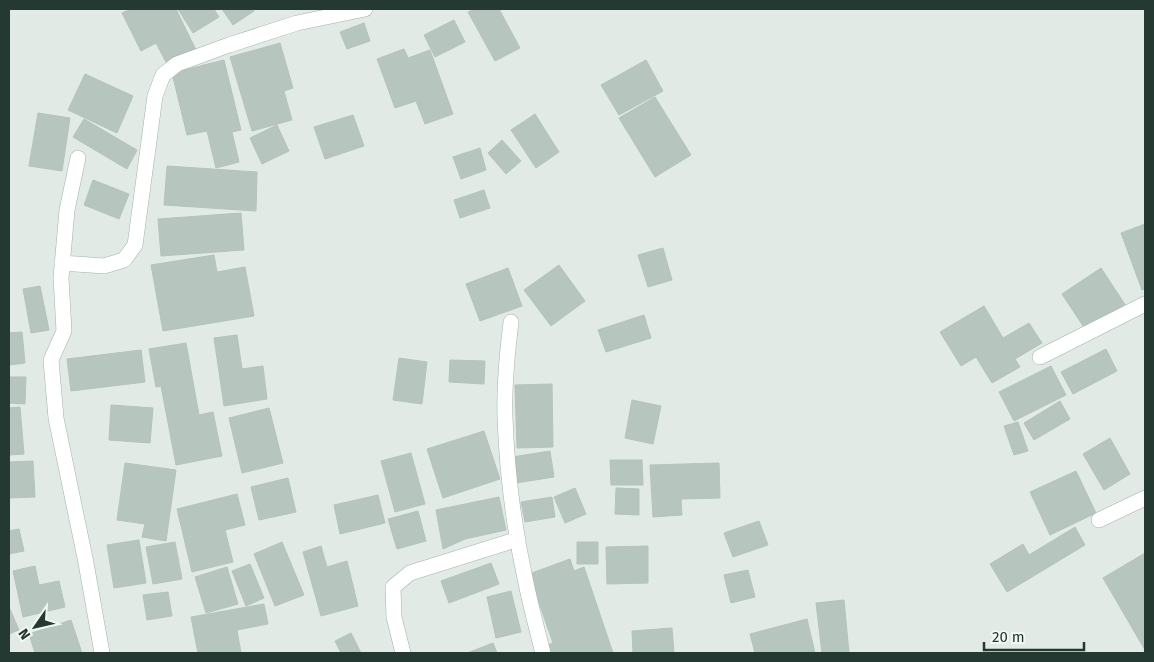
<svg xmlns="http://www.w3.org/2000/svg" width="1154" height="662" viewBox="0 0 1154 662" font-family="'Fira Sans',sans-serif">
<rect width="100%" height="100%" fill="#e1eae5"/>
<path fill="#b6c5be" stroke="#b4c3bb" d="M 131,9 L 176,9 L 196,50 L 167,64 L 156,43 L 141,51 L 122,13 Z
M 178,9 L 214,9 L 219,17 L 193,33 Z
M 222,9 L 252,9 L 254,11 L 233,25 Z
M 475,9 L 499,9 L 520,48 L 495,61 L 468,12 Z
M 454,20 L 465,42 L 435,57 L 424,35 Z
M 364,23 L 370,41 L 347,49 L 340,32 Z
M 280,43 L 293,88 L 284,91 L 292,120 L 252,131 L 230,57 Z
M 404,49 L 408,58 L 430,50 L 453,114 L 425,124 L 416,101 L 395,108 L 377,59 Z
M 224,60 L 241,130 L 232,132 L 239,162 L 216,168 L 207,131 L 187,135 L 172,73 Z
M 646,60 L 663,91 L 619,115 L 601,85 Z
M 85,74 L 133,96 L 117,133 L 68,110 Z
M 655,97 L 691,155 L 655,177 L 619,118 Z
M 38,113 L 70,118 L 62,171 L 29,166 Z
M 535,114 L 559,152 L 536,168 L 511,130 Z
M 353,115 L 364,146 L 325,159 L 314,127 Z
M 84,119 L 137,150 L 127,169 L 73,137 Z
M 277,125 L 289,151 L 262,164 L 250,138 Z
M 502,140 L 521,161 L 506,174 L 488,153 Z
M 480,148 L 486,170 L 461,179 L 453,157 Z
M 167,166 L 257,172 L 256,211 L 164,205 Z
M 93,180 L 129,194 L 119,219 L 84,205 Z
M 484,190 L 490,208 L 460,218 L 454,200 Z
M 241,213 L 244,250 L 161,256 L 158,219 Z
M 1145,224 L 1145,289 L 1142,290 L 1121,233 Z
M 663,248 L 672,280 L 648,287 L 638,255 Z
M 214,255 L 217,272 L 245,267 L 254,316 L 163,331 L 151,265 Z
M 559,265 L 585,301 L 551,326 L 524,290 Z
M 508,268 L 522,306 L 480,321 L 466,284 Z
M 1101,268 L 1126,306 L 1087,332 L 1062,294 Z
M 40,286 L 49,330 L 31,333 L 23,289 Z
M 984,306 L 1003,338 L 1029,323 L 1042,343 L 1015,359 L 1020,367 L 992,383 L 976,357 L 961,366 L 940,332 Z
M 644,315 L 651,338 L 606,352 L 598,330 Z
M 22,332 L 25,363 L 9,365 L 9,333 Z
M 237,335 L 242,369 L 263,366 L 267,399 L 224,406 L 214,338 Z
M 186,343 L 199,415 L 213,412 L 222,456 L 176,465 L 161,386 L 156,387 L 149,349 Z
M 1106,349 L 1117,371 L 1073,394 L 1061,372 Z
M 141,350 L 145,382 L 71,391 L 67,359 Z
M 399,358 L 427,362 L 422,404 L 393,400 Z
M 450,360 L 485,361 L 484,384 L 449,382 Z
M 1051,366 L 1066,395 L 1014,421 L 999,392 Z
M 9,377 L 26,377 L 25,404 L 9,403 Z
M 552,384 L 553,447 L 517,448 L 515,385 Z
M 632,400 L 661,406 L 653,444 L 625,438 Z
M 1060,401 L 1070,419 L 1034,440 L 1024,423 Z
M 111,405 L 153,408 L 150,443 L 109,440 Z
M 20,407 L 24,454 L 9,455 L 9,408 Z
M 269,408 L 283,463 L 242,473 L 229,418 Z
M 1018,422 L 1028,451 L 1014,455 L 1004,426 Z
M 484,431 L 500,479 L 443,498 L 427,449 Z
M 1110,438 L 1130,474 L 1104,490 L 1083,454 Z
M 550,451 L 554,477 L 516,483 L 512,457 Z
M 411,453 L 425,504 L 395,512 L 381,461 Z
M 610,460 L 642,460 L 643,485 L 611,485 Z
M 33,461 L 35,497 L 9,498 L 9,462 Z
M 125,463 L 176,470 L 166,541 L 142,537 L 145,524 L 117,520 Z
M 719,463 L 720,498 L 681,499 L 682,515 L 653,517 L 650,465 Z
M 1076,471 L 1096,513 L 1050,535 L 1030,492 Z
M 288,478 L 296,512 L 259,520 L 251,487 Z
M 575,488 L 586,514 L 565,523 L 554,497 Z
M 616,488 L 639,489 L 639,515 L 615,514 Z
M 237,494 L 245,525 L 225,530 L 233,562 L 192,572 L 177,509 Z
M 378,495 L 385,523 L 340,534 L 334,505 Z
M 499,497 L 506,530 L 465,539 L 443,549 L 436,510 Z
M 552,497 L 555,517 L 525,522 L 521,502 Z
M 418,511 L 426,541 L 397,549 L 388,519 Z
M 759,521 L 768,545 L 733,557 L 724,533 Z
M 1075,527 L 1085,545 L 1007,592 L 990,564 L 1023,544 L 1029,555 Z
M 19,529 L 24,551 L 9,554 L 9,531 Z
M 139,540 L 146,583 L 114,588 L 107,545 Z
M 175,542 L 182,579 L 153,584 L 146,547 Z
M 282,542 L 304,595 L 275,606 L 254,554 Z
M 577,542 L 598,542 L 598,564 L 577,564 Z
M 321,546 L 327,567 L 347,561 L 358,606 L 321,616 L 303,552 Z
M 648,546 L 648,583 L 607,584 L 606,547 Z
M 1145,553 L 1145,650 L 1103,578 Z
M 570,559 L 574,571 L 584,567 L 613,653 L 547,653 L 545,646 L 553,643 L 529,574 Z
M 491,563 L 499,584 L 449,603 L 441,581 Z
M 250,564 L 264,598 L 246,606 L 232,571 Z
M 35,566 L 39,585 L 59,581 L 65,607 L 23,617 L 13,571 Z
M 227,567 L 238,604 L 206,613 L 195,577 Z
M 748,570 L 755,597 L 731,603 L 724,575 Z
M 511,591 L 521,632 L 496,638 L 487,597 Z
M 168,592 L 172,616 L 147,620 L 143,595 Z
M 844,600 L 849,653 L 822,653 L 816,603 Z
M 264,604 L 268,624 L 237,630 L 241,653 L 198,653 L 191,617 Z
M 9,607 L 19,630 L 9,634 Z
M 807,619 L 815,653 L 755,653 L 750,634 Z
M 71,620 L 82,653 L 35,653 L 29,634 Z
M 672,628 L 674,653 L 633,653 L 632,631 Z
M 351,633 L 361,653 L 341,653 L 335,641 Z
M 493,643 L 497,653 L 467,653 Z"/>
<g fill="none" stroke-linecap="round" stroke-linejoin="round">
<defs>
<path id="minor" d="M 78,158 L 67,210 L 61,278 L 64,331 L 51,360 L 56,418 L 86,563 L 102,653
M 62,263 L 104,266 L 124,260 L 135,245 L 155,96 L 163,75 L 177,64 L 229,45 L 297,23 L 365,9
M 511,322 C 507,354 504,385 505,417 C 507,473 514,529 526,583 C 531,607 537,630 543,653
M 1040,357 L 1145,304
M 1099,520 L 1145,498
M 403,653 L 394,617 L 393,587 L 410,573 L 518,539"/>
</defs>
<use href="#minor" stroke="#a4b1ab" stroke-width="16"/>
<use href="#minor" stroke="#fff" stroke-width="15"/>
</g>
<rect width="1154" height="662" fill="none" stroke="#233931" stroke-width="20"/>
<g transform="translate(35 627) rotate(236)" stroke="#f1f7f3" stroke-width="4" paint-order="stroke">
<path d="M0-4L9 19L0 12L-9 19Z" fill="#233931"/>
<text y="-8" font-size="14" font-weight="bold" text-anchor="middle" fill="#233931">N</text>
</g>
<path d="M984 642v8h100v-8" fill="none" stroke="#233931" stroke-width="2.5"/>
<text x="992" y="642" font-size="15" fill="#233931" stroke="#f1f7f3" stroke-width="4" paint-order="stroke">20 m</text>
</svg>
